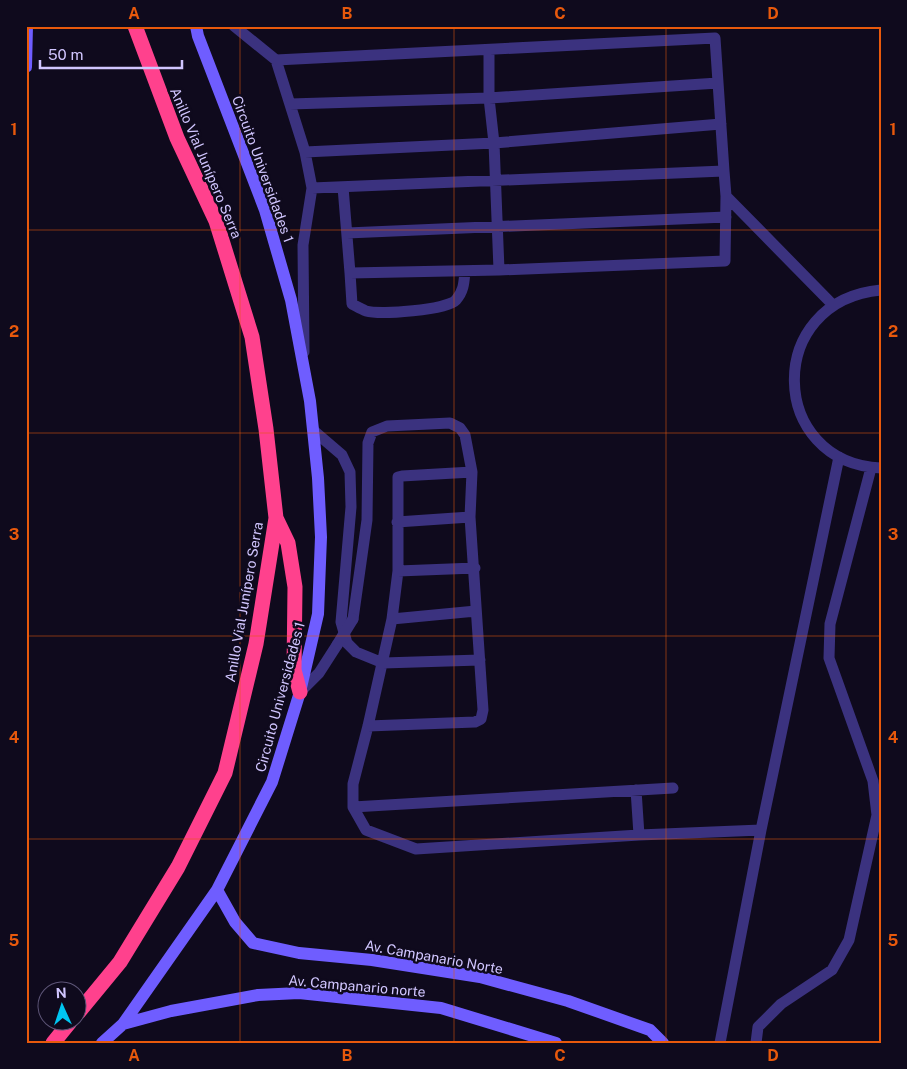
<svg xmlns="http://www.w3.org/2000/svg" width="907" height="1069" viewBox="0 0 907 1069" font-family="'Public Sans',sans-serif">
<rect width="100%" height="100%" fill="#0f0a1d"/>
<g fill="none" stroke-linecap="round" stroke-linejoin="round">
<path stroke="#3b327f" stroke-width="11" d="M 234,26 L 276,60 L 715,38 L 724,171 L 312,188
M 489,50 L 489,98 L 494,143 L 499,270
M 276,60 L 305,152 L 312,188 L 303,245 L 304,352
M 290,104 L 489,98 L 718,83
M 305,152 L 494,143 L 721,124
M 724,171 L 726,196 L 833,305
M 343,187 L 350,273 L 499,270 L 725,261 L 726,196
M 347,233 L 726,217
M 350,273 L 352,304 C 356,306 361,309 366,311 C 380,315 447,310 456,300 C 464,291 464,282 465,271
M 881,290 C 763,301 768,463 881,468
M 314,431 L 342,455 L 350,472 L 351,507 L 341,622 L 347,643 L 356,652 L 383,663 L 480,660
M 472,472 L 402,476 L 398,477 L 398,571 L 392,619 L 368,726 L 353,784 L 353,807 L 366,830 L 416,849 L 639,835 L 761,830
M 397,522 L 470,517
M 398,571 L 475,568
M 353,619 L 367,520 L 368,443 L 372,432 L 387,426 L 450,423 L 460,428 L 465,435 L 472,472 L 470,517 L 483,710 L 481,719 L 475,722 L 368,726
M 392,619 L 476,611
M 300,692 L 319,673 L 337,645
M 636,790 L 639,835
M 353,807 L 673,788
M 720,1043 L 761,830 L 839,457
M 756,1043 L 758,1027 L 781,1004 L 832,970 L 849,940 L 877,815 L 873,781 L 829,658 L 830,624 L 871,468"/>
<path stroke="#6f5dff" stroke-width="12" d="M 26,67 L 27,26
M 217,890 L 235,922 L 253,943 L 299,953 L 372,960 L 480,977 L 568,1001 L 650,1030 L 663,1043
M 123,1024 L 171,1011 L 258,995 L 299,993 L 441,1008 L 556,1043
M 102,1043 L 123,1024 L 217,890 L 272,782 L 300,692 L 318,614 L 321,537 L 318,478 L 310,401 L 291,300 L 265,210 L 198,36 L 196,26"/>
<path stroke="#ff418d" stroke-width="15" d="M 276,518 L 288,543 L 295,587 L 294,670 L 300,692
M 78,1013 L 120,962 L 178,867 L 225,773 L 256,644 L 276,518 L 266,429 L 252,337 L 216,221 L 177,138 L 135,26
M 53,1043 L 70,1022"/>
<path stroke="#3b327f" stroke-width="11" d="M 337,645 L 353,619"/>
</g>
<path fill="none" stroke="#e8590c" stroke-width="1" stroke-opacity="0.55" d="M 240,26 L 240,1043M 454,26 L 454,1043M 666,26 L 666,1043M 26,230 L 881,230M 26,433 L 881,433M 26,636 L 881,636M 26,839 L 881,839"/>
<g text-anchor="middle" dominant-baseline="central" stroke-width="5" stroke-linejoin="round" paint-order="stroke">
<g font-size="14" fill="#d1c6ff" stroke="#0f0a1d">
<text transform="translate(206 163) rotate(67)">Anillo Vial Junípero Serra</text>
<text transform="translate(263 169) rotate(70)">Circuito Universidades 1</text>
<text transform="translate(244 602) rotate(-80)">Anillo Vial Junípero Serra</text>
<text transform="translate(280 697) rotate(-75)">Circuito Universidades 1</text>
<text transform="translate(434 957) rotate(10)">Av. Campanario Norte</text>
<text transform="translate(357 986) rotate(5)">Av. Campanario norte</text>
</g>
</g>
<rect width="907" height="1069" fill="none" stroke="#0f0a1d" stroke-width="55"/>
<g transform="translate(62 1006) rotate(357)"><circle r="24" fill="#0f0a1d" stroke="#5d5577"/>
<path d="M0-4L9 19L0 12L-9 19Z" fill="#00c5f1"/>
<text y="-8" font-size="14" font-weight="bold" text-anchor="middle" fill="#d1c6ff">N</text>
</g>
<path d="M40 60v8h142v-8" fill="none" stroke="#d1c6ff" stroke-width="2.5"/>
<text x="48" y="60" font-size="15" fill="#d1c6ff" stroke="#0f0a1d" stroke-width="4" paint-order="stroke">50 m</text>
<rect x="28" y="28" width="852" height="1014" fill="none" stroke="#e8590c" stroke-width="2"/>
<g font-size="16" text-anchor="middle" font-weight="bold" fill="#e8590c">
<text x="134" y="19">A</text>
<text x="347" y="19">B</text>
<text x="560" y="19">C</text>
<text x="773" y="19">D</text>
<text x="14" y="135">1</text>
<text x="893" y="135">1</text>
<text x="14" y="337">2</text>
<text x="893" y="337">2</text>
<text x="14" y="540">3</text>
<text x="893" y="540">3</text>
<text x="14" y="743">4</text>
<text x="893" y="743">4</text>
<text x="14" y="946">5</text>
<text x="893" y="946">5</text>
<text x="134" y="1061">A</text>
<text x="347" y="1061">B</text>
<text x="560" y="1061">C</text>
<text x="773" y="1061">D</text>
</g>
</svg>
